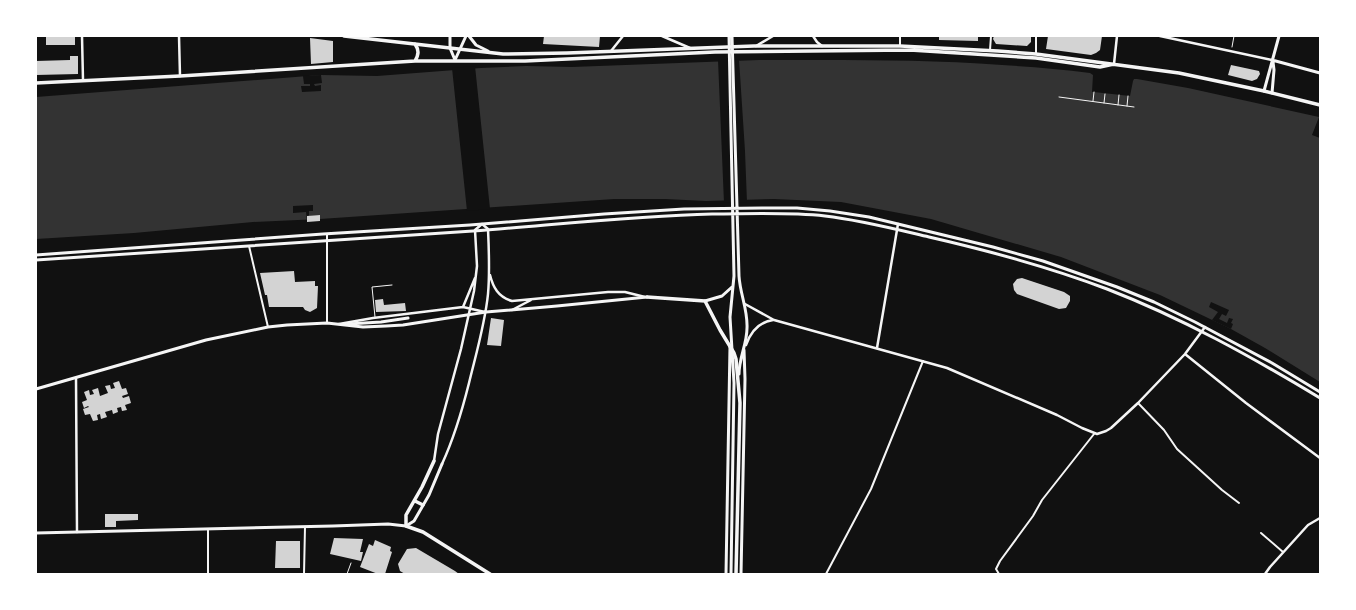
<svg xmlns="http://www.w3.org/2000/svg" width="1356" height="610" viewBox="0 0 1356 610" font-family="'Source Sans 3',sans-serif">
<rect width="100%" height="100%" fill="#111"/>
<path fill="#333" d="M 759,60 C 840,60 921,59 1002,65 C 1032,67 1061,69 1090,73 L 1093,75 L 1092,92 L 1094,92 L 1130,96 L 1133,81 L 1134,79 L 1137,79 L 1188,88 L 1319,117 L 1312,135 L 1320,138 L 1320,382 L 1265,348 L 1231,329 L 1160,295 L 1061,257 L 931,219 L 841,202 L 774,199 L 706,201 L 665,199 L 614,199 L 320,219 L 253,222 L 134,233 L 36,239 L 36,97 L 321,75 L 377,76 L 481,68 L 526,66 L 572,67 Z"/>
<path fill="#111" d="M 739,59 L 745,151 L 747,202 L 724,203 L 718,60 Z
M 475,66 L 490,209 L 467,211 L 452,68 Z
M 321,75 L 322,83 L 314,84 L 315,86 L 321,85 L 321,91 L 302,92 L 301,86 L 310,86 L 310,84 L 304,84 L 303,76 Z
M 313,205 L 313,211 L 309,211 L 309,216 L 320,215 L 320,221 L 307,222 L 306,212 L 293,213 L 293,206 Z
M 1211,302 L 1229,310 L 1226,316 L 1222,314 L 1219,319 L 1227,323 L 1229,318 L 1233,319 L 1231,323 L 1233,324 L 1231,329 L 1212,320 L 1218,312 L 1209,307 Z"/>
<path fill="#d3d3d3" d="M 46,36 L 75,36 L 75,45 L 46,45 Z
M 544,36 L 600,36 L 599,47 L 543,44 Z
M 939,36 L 978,36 L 978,41 L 939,40 Z
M 994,36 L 1031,36 L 1031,42 L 1027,46 L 996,44 L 993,39 Z
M 1048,36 L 1102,36 L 1100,50 L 1096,53 L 1091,55 L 1046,49 Z
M 310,38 L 333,41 L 333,62 L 311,64 Z
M 70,56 L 78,56 L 78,74 L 36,75 L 36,61 L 70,60 Z
M 1231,65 L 1259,71 L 1260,74 L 1257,79 L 1252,81 L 1228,75 Z
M 320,215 L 320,221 L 307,222 L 307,216 Z
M 294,271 L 295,282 L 315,281 L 315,286 L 318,286 L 317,308 L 310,312 L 305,310 L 303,307 L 269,307 L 267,295 L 265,295 L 260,273 Z
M 1022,278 L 1064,292 L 1070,296 L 1070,301 L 1066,308 L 1059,309 L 1017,294 L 1014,290 L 1013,284 L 1017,279 Z
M 383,299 L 384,305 L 405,303 L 406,311 L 376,312 L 375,300 Z
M 491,318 L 504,320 L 501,346 L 487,345 Z
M 119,381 L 122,389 L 126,388 L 128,394 L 122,396 L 123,398 L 129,396 L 131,403 L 125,405 L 127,410 L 122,411 L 121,407 L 117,408 L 118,412 L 113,414 L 112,410 L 105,412 L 107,417 L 101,419 L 100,414 L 97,415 L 98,420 L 93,421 L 90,414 L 85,415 L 83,409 L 89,407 L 88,406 L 84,408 L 82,402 L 87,400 L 84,392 L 89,390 L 90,395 L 94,394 L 92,390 L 98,388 L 100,396 L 108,393 L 105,386 L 110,385 L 111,389 L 115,388 L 113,383 Z
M 105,514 L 138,514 L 138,520 L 116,521 L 116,527 L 105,527 Z
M 334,538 L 363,539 L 360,552 L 363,552 L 361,561 L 330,554 Z
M 375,540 L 391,547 L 390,551 L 392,552 L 385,574 L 378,574 L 360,567 L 369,544 L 373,546 Z
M 276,541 L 300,541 L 300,568 L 275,568 Z
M 416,548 L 455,571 L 459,574 L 405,574 L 400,571 L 398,564 L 407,549 Z"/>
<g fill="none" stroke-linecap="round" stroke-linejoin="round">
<path stroke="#f5f5f5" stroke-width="1" d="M 1232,47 L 1234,36
M 1059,97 L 1134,107
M 1093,101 L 1094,92
M 1104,103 L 1105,94
M 1118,105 L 1119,95
M 1127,106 L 1128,96"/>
<path stroke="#f5f5f5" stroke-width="1" d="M 375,317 L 372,287 L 392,285
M 347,574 L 351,563"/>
<path stroke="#f5f5f5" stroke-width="2" d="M 900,45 L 900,36
M 990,50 L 991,36
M 1036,54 L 1036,36
M 327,234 L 327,323
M 249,246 L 268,327
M 1138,403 L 1164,430 L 1177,449 L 1222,490 L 1239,503
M 1261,533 L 1283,552
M 208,574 L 208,529
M 304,574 L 305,527
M 826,574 L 871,489 L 923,361
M 999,574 L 996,569 L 1000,561 L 1033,516 L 1042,500 L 1094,434"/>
<path stroke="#f5f5f5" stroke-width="2.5" d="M 82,36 L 83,80
M 179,36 L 180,76
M 662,36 L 690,48
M 813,36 L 817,42 L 822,46
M 1160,36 L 1272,60
M 756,46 L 773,36
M 611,51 L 623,36
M 1114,64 L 1117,36
M 490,275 C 493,287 498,297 512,301 L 608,292 L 625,292 L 645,297
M 745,304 L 774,320 L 947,368 L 1057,415 L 1082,428 L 1097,434 L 1106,431 L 1111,428 L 1138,403 L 1185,354 L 1205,327
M 463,307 L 485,312
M 512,310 L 531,300
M 339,324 L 373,318 L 463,307 L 475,278
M 746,345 C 751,331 759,322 773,320
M 877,348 L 898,224
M 1185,354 L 1246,403 L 1320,458
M 76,378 L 77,532
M 434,461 L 438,434 L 461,349 L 474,291 L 477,266 L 475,230 L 482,224 L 488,229 C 489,251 490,272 488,294 C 485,324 476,354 469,383 C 462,411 454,438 442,464
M 1265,574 L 1270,567 L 1308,525 L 1320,518"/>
<path stroke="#f5f5f5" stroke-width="3" d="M 450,36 L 450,48 L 455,60
M 469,36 L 476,45 L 488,51
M 729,36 L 734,276 L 730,317 L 734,383 L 731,574
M 732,36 L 739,276 C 740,294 748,310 747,328 C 747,344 739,358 739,374
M 455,60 L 466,36
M 1272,60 L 1320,73
M 1264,91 L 1279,36
M 1272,93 L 1274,70 L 1273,62
M 36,255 L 323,234 L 470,225 L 604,214 L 684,209 L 762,208 L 797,208 L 830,211 L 869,217 L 993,247 L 1043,261 L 1117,287 L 1154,302 L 1195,322 L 1272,363 L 1320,392
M 36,260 C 182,250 328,241 473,231 C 553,225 632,216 712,214 C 750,214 788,212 825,216 C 860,220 895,229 929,237 C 990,251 1049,267 1107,289 C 1182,318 1252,357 1320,398
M 705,301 L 722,296 L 732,287
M 348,324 L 381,322 L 408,318
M 36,389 L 206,340 L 268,327 L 287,325 L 327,323 L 363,327 L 386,326 L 403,325 L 486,312 L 557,306 L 647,297
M 36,533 L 333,526 L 388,524 L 406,526 L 414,521 L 429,495 L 442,464
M 726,574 L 730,346
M 741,574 L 745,379 L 744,350"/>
<path stroke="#f5f5f5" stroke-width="3.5" d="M 344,36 L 503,54 L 567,53 L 754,46 L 900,46 L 998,51 L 1036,54 L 1179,73 L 1264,91 L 1320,105
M 415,44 C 419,50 419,54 415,61
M 36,83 L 180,76 L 415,61 L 525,61 L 715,52 L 910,50 L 1036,58 L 1100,67 L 1114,64
M 647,297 L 705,301 L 720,330 L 734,353 L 736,359 L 740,403 L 736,574
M 434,461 L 422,487 L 406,515 L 406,526 L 423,532 L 490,574
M 415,501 L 423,505"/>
</g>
<rect width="1356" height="610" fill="none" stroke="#ffffff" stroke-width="74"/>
</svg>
